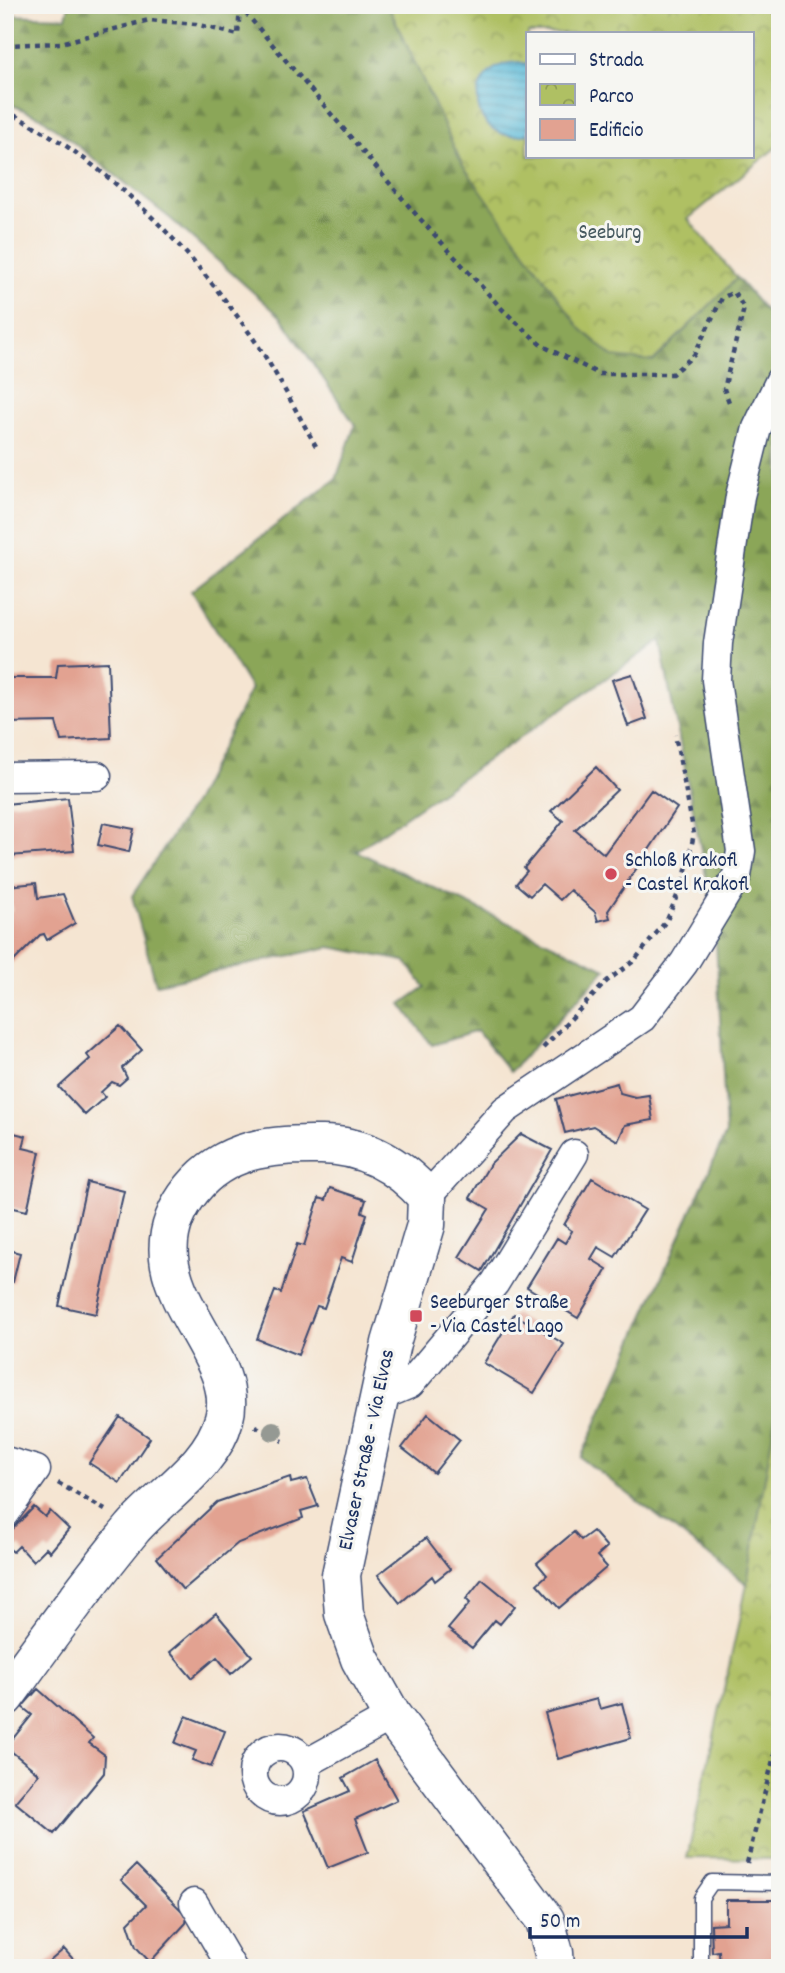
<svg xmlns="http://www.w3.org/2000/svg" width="785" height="1973" viewBox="0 0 785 1973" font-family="Dekko,sans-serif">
<defs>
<pattern id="forest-firs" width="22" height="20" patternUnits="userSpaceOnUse" patternTransform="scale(1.75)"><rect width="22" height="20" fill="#8ba659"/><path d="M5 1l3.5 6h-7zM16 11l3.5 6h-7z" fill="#71884d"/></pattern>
<pattern id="park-crowns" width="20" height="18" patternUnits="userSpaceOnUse" patternTransform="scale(1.75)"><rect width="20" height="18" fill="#afc063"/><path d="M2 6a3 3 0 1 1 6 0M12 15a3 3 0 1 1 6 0" fill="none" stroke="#8e9c55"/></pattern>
<pattern id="water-rules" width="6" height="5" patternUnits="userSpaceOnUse" patternTransform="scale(1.75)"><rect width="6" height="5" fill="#59b9d7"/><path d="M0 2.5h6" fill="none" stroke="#4997b2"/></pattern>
</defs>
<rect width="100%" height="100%" fill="#f6f6f2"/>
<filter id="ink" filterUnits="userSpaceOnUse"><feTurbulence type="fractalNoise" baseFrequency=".0143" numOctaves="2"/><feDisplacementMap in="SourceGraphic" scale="14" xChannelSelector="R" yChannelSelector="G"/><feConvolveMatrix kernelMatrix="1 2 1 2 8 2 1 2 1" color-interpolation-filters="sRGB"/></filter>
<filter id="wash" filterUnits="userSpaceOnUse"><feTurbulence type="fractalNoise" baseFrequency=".00686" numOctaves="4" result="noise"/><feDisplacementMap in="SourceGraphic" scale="28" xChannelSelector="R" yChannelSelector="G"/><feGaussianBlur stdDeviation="1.57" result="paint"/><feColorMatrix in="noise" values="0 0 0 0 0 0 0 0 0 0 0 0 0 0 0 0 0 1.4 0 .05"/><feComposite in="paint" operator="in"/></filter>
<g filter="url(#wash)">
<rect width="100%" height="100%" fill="#f5e5d2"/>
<path fill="url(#forest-firs)" stroke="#536a5c" stroke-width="2" d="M 69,5 L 388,5 L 462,164 L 654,361 L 737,278 L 780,328 L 780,1390 L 747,1584 L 581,1458 L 726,1133 L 715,922 L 660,641 L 356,851 L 606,969 L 510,1072 L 477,1031 L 432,1045 L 401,1004 L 425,987 L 405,961 L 330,947 L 156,984 L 132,896 L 195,801 L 251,689 L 191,591 L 336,479 L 355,425 L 281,317 L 171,219 L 41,117 L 5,102 L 5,15 L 66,17 Z"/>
<path fill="url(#park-crowns)" stroke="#657860" stroke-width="2" fill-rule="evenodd" d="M 388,5 L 780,5 L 780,144 L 688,219 L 737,278 L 653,361 L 613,357 L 580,328 L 462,164 ZM 528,33 L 752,33 L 752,156 L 528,156 Z
M 780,1390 L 780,1859 L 687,1858 L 747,1584 Z"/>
<path fill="url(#water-rules)" stroke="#3a749a" stroke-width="2" d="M 518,62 L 528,64 L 528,134 C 468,147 458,65 518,62 Z"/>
<g id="blocks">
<path fill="#e2a291" d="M 752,5 L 780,5 L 780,16 L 752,6 Z
M 108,662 L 111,738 L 61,741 L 56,722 L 5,723 L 5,678 L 56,678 L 58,664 Z
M 632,674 L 647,719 L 628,726 L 612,680 Z
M 596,767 L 617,790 L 575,830 L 604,854 L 651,790 L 677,808 L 608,911 L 610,918 L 598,921 L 595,912 L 570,890 L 560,900 L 542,884 L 530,896 L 516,884 L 527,871 L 524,868 L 563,821 L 551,811 Z
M 68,798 L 74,851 L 9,856 L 5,804 Z
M 103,823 L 134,829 L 129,852 L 98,845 Z
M 36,883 L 38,898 L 63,894 L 75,923 L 47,940 L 44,934 L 40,935 L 11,964 L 5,958 L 5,916 L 12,911 L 8,886 Z
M 120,1026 L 142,1050 L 122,1068 L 127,1078 L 119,1085 L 112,1082 L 101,1092 L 105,1097 L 85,1115 L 59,1087 L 90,1059 L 87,1055 Z
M 617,1083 L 620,1093 L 635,1097 L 649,1095 L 653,1120 L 625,1125 L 618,1141 L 593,1126 L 565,1133 L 556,1099 Z
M 6,1131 L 26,1136 L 23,1148 L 40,1152 L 27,1211 L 5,1206 Z
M 521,1134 L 552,1150 L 482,1271 L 459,1257 L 489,1209 L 470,1198 L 490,1164 Z
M 592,1178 L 645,1210 L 615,1257 L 598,1247 L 591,1259 L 607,1269 L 578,1318 L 527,1287 L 557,1238 L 565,1243 L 572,1231 L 564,1225 Z
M 87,1182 L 124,1191 L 96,1314 L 59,1306 Z
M 330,1188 L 366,1200 L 362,1212 L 367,1214 L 352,1262 L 341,1258 L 324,1308 L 317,1306 L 298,1355 L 257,1339 L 275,1291 L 281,1293 L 297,1244 L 304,1246 L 319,1198 L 326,1200 Z
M 5,1249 L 20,1253 L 13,1282 L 5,1280 Z
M 514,1314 L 564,1344 L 534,1393 L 484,1363 Z
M 428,1414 L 460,1440 L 434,1473 L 402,1448 Z
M 120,1417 L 150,1438 L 120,1483 L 89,1463 Z
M 290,1477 L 291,1483 L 307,1479 L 318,1506 L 301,1511 L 303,1518 L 238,1543 L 183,1590 L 157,1558 L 217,1502 Z
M 34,1507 L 45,1517 L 50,1511 L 69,1529 L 50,1552 L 46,1548 L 33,1561 L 19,1546 L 13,1552 L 5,1545 L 5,1537 Z
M 593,1531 L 607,1547 L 597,1556 L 607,1567 L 559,1608 L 537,1584 L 547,1575 L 537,1563 L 574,1532 L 581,1540 Z
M 426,1538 L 450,1569 L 435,1581 L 432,1576 L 400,1603 L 378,1575 Z
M 482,1579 L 515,1606 L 500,1624 L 495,1620 L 472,1648 L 448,1629 L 470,1603 L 466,1599 Z
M 216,1613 L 252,1656 L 231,1674 L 217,1657 L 192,1678 L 170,1652 Z
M 38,1689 L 93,1738 L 89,1743 L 105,1755 L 104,1773 L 54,1834 L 15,1802 L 39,1774 L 6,1747 L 32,1715 L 22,1707 Z
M 597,1699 L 600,1709 L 622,1703 L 631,1738 L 558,1759 L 545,1713 Z
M 186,1716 L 225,1731 L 211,1767 L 192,1760 L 196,1751 L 175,1743 Z
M 375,1760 L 397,1800 L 355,1819 L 368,1852 L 328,1868 L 304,1811 L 350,1791 L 343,1778 Z
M 136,1865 L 187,1916 L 186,1923 L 150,1962 L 136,1947 L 128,1923 L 146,1905 L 121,1880 Z
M 726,1900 L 780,1900 L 780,1968 L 720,1968 L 719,1951 L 712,1952 L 711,1924 L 726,1923 Z
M 64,1949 L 81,1968 L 42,1968 Z"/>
</g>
</g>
<g filter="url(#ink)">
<use href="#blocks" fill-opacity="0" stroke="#3c4a6f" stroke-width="2"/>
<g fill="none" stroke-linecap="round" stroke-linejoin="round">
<defs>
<path id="lane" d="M 701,1968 L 701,1898 L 712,1882 L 780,1883"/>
<path id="street" d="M 5,777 L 97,776
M 427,1197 L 505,1110 L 642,1018 L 684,963 L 737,876 L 741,851 L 716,680 L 718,643 L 740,496 L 757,428 L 780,380
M 379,1397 L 410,1384 L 495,1283 L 574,1154
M 5,1461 L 36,1470 L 5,1514
M253 1774a27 27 0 1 1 54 0a27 27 0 1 1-54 0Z
M 305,1764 L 392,1716
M 194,1903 L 232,1968"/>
<path id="secondary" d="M 5,1697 C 46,1640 88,1582 133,1528 C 163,1494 212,1465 224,1419 C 244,1347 118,1280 192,1189 C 225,1148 272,1144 321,1145 C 364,1145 399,1165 427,1197 L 426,1225 L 391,1343 L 341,1575 L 344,1614 L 360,1659 L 392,1716 L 545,1920 L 554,1953 L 555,1968"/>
</defs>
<use href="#lane" stroke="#3c4a6f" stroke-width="17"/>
<use href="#street" stroke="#3c4a6f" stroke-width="31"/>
<use href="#secondary" stroke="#3c4a6f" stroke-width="41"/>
<path stroke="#3c4a6f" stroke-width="4.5" stroke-dasharray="5 5" stroke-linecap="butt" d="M 239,5 L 413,211 L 502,309 L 541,345 L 599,374 L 672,374 L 694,355 L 722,298 L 734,292 L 744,308 L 724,389 L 729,402
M 5,45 L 61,43 L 149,20 L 196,24 L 238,35 L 240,7
M 5,111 C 103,157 186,244 248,331 C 274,367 294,408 316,446
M 543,1048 L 607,981 L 634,961 L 667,920 L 684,879 L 694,834 L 675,735
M 255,1426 L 283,1441
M 58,1483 L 105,1510
M 780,1548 L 780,1593
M 747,1863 L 780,1732"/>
<use href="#lane" stroke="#fff" stroke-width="14"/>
<use href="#street" stroke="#fff" stroke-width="28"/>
<use href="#secondary" stroke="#fff" stroke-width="38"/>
</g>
<circle fill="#959993" cx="273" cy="1431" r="10"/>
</g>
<g fill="#d1495b" stroke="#f6f6f2" stroke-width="2.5">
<circle cx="611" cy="874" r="7"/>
<rect x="409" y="1309" width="14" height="14" rx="3.5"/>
</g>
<g text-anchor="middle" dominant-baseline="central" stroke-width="6" stroke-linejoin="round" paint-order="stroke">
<g font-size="21" fill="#475a60" stroke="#f6f6f2">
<text x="610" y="234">Seeburg</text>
</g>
<g font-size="21" fill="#1b2f5e" stroke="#f6f6f2" text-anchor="start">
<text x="625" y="862">Schloß Krakofl<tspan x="625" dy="24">- Castel Krakofl</tspan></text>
<text x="430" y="1304">Seeburger Straße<tspan x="430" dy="24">- Via Castel Lago</tspan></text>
</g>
<g font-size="21" fill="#1b2f5e" stroke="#f6f6f2">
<text transform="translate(368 1450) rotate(-78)">Elvaser Straße - Via Elvas</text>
</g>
</g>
<rect width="785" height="1973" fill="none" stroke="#f6f6f2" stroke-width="28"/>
<rect x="526" y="32" width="228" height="126" fill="#f6f6f2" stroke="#9ea6b7" stroke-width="2"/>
<rect x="540" y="54" width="35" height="10" fill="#ffffff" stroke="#9ea6b7" stroke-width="2"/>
<text x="589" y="66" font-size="21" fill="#1b2f5e">Strada</text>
<rect x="540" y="84" width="35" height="21" fill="url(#park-crowns)" stroke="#9ea6b7" stroke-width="2"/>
<text x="589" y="102" font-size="21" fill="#1b2f5e">Parco</text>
<rect x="540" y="119" width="35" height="21" fill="#e2a291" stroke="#9ea6b7" stroke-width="2"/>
<text x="589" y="136" font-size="21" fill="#1b2f5e">Edificio</text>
<path d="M530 1927v10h217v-10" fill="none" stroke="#1b2f5e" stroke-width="3.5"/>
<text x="540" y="1927" font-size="21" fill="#1b2f5e" stroke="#f6f6f2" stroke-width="5" paint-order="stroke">50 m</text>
</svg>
